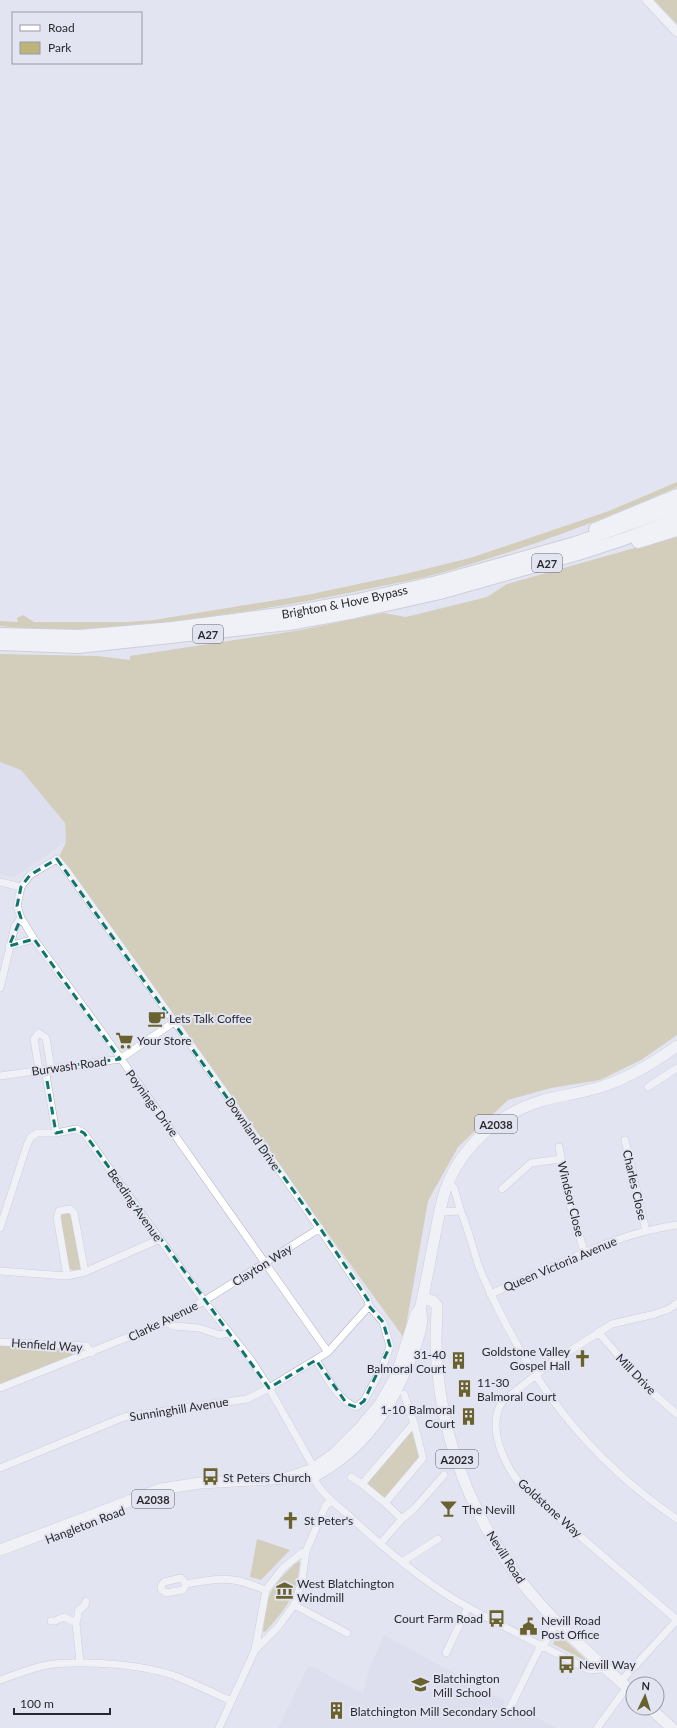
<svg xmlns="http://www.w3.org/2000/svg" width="677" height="1728" viewBox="0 0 677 1728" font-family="Lato,sans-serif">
<rect width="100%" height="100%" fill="#e3e4f1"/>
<path fill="#d6d9ec" d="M 0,762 L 21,770 L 65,823 L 66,842 L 15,877 L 0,875 Z
M 384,1635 L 505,1701 L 503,1706 L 514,1712 L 516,1707 L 557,1728 L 278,1728 L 309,1665 L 363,1694 L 369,1669 Z"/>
<path fill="#bcb47a" d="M 654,0 L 677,0 L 677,24 Z
M 677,482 L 677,487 C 599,522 519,551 437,574 C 419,579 400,582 382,586 C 335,596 288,605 241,612 C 163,624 78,635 0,626 L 0,621 L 18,622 L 17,618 L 23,615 L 34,622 L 128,622 L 154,620 L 307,595 L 405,574 L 470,558 L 609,511 Z
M 677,536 L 677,1035 L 641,1060 L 600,1080 L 551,1088 L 508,1100 L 458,1147 L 428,1201 L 404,1338 L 57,861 L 66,842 L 65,823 L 21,770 L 0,762 L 0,654 L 97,656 L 130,660 L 130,656 L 301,630 L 384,613 L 406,617 L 487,597 L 507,584 Z
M 68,1211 L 71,1216 L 81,1267 L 77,1272 L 70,1269 L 59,1217 L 61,1212 Z
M 0,1344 L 71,1348 L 73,1356 L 0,1384 Z
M 412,1431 L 419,1458 L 385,1498 L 382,1498 L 366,1483 Z
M 257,1539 L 290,1550 L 261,1580 L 250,1577 Z
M 298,1561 L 300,1563 C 296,1596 287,1608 265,1632 L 263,1631 C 268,1592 268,1589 298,1561 Z
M 558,1634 L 590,1663 L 553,1644 Z"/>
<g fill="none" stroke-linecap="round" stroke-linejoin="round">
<defs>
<path id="minor" d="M 0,882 L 21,887
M 9,946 L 34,939
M 0,988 L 15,926 L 21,918
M 45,1069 L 56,1133
M 39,1070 L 34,1039 L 39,1033 L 46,1038 L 51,1068
M 0,1076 L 120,1059 L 174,1022
M 648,1087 L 677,1068
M 625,1140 L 646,1231
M 559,1147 L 570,1205 L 584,1251
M 448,1183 L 454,1188 L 461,1212
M 502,1189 L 531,1163 L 561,1159
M 440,1212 L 458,1211 L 461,1212 C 471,1234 474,1259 485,1281 C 529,1380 586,1457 677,1519
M 0,1228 L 27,1145 L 31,1137 L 37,1133 L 56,1133 L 76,1129 L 84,1133 L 204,1301 L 251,1360 L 269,1388 L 313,1466 C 308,1483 334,1503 346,1513 C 379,1544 414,1574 452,1598 C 496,1624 543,1646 589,1670 L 601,1669 L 604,1667
M 0,1271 L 67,1276 L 85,1272 L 160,1239
M 67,1276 L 57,1217 L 59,1211 L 70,1209 L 74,1213 L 85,1272
M 490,1294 C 553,1269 610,1234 677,1225
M 166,1322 L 174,1326 L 199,1328 L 220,1335 L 228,1333
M 598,1332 L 645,1386 L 677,1414
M 0,1342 L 86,1346 L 92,1353
M 316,1360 C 327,1377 337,1400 356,1407 L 364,1401 L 383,1366 L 390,1346 L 383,1322 L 369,1306
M 0,1388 L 166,1322 L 204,1301 L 320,1228
M 404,1394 L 414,1423 L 423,1458 L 385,1503 L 362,1484 L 414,1423
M 0,1468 L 124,1417 L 247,1399 L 269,1388 L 328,1352 L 369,1306 L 368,1300 C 271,1155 168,1013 67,871 L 57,859 L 30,875 L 21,887 L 17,906 L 21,918 L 34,939 L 102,1032 L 328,1352
M 351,1477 L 362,1484
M 402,1519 L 414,1509 L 444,1475
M 380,1544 L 402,1519 L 385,1503
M 402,1562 L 438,1539
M 181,1578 L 186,1584 L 183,1590 L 166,1593 L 161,1589 L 161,1586 L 164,1582 Z
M 186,1584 C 203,1581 222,1577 239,1581 C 248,1583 257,1587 266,1590
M 294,1605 L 347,1633
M 677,1620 L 522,1486 C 505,1466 486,1428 502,1402 L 551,1363 L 612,1324 L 655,1314 L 669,1309 L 677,1303
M 51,1621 L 55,1621 L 64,1617 L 76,1623 L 78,1616 L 78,1611 L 85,1605 L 86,1601
M 76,1623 L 80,1663
M 255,1650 L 278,1627 L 294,1605 L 302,1581 L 306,1551 L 326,1505 L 332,1501
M 446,1653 L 468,1607
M 0,1680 C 15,1675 31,1668 47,1665 C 82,1660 147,1664 180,1678 C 197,1685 214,1693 231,1701
M 621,1681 L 677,1620
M 509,1710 L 541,1645 L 545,1643 L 557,1622
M 219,1728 L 255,1650 L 266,1590 L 283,1568 L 303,1552 L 306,1551
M 597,1728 L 627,1687"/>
<path id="tertiary" d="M 647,0 L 677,32"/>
<path id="primary" d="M 423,1298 L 433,1301 L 437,1306 C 437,1317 436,1328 436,1339 C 436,1358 438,1378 441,1397 C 452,1468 486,1541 533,1596 C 563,1631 599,1662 633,1693
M 311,1478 C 365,1450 391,1409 413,1353 C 417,1341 425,1322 420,1309
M 0,1550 L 161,1489 L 200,1483 L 287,1478 L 311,1470 L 334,1454 L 358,1430 L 380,1404 L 396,1376 L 416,1314 L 420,1309 C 426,1285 430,1260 435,1235 C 438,1219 441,1203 446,1188 C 462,1146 498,1114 541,1101 C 559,1096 579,1093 597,1088 C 626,1080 652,1064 677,1046
M 650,1708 L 672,1728"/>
<g id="trunk">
<path d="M 595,529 L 677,495"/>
<path d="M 638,542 L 677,530"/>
<path id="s1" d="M 0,634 L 80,636 L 173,628 L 287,613 L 353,601 L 437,582 L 575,543 L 677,507"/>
<path d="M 0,644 L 78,647 L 289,624 L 355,612 L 440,593 L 578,554 L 624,539 L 677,519"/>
</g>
</defs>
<use href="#minor" stroke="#b3b4c0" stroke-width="8"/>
<use href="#tertiary" stroke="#b3b4c0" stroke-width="10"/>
<use href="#primary" stroke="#b3b4c0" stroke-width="12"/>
<use href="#trunk" stroke="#b3b4c0" stroke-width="14"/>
<use href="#minor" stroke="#fff" stroke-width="7"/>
<use href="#tertiary" stroke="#fff" stroke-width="9"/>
<use href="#primary" stroke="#fff" stroke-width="11"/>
<use href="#trunk" stroke="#fff" stroke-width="12"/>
</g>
<path d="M0 0H677V1728H0ZM 57,859 L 320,1228 L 368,1300 L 369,1306 L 383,1322 L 390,1346 L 364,1401 L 356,1407 L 347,1404 L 316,1360 L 269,1388 L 84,1133 L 76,1129 L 56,1133 L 45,1069 L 120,1059 L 34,939 L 9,946 L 21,918 L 17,906 L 21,887 L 30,875 Z" fill="#e3e4f1" fill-opacity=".55" fill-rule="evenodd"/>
<path fill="none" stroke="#0f766e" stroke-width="3" stroke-dasharray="8 5" stroke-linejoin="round" d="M 57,859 L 320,1228 L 368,1300 L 369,1306 L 383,1322 L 390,1346 L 364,1401 L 356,1407 L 347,1404 L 316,1360 L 269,1388 L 84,1133 L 76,1129 L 56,1133 L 45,1069 L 120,1059 L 34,939 L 9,946 L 21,918 L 17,906 L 21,887 L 30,875 Z"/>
<defs>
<symbol id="cafe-bare" viewBox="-9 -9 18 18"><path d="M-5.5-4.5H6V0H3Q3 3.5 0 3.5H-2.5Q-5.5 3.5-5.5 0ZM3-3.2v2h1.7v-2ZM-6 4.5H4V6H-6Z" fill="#69622e" stroke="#e3e4f1" stroke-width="2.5" paint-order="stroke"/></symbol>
<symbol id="supermarket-bare" viewBox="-9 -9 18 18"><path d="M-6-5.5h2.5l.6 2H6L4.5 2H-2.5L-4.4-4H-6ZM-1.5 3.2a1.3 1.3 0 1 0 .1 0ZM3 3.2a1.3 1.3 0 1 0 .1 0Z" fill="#69622e" stroke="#e3e4f1" stroke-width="2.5" paint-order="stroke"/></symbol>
<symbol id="church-bare" viewBox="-9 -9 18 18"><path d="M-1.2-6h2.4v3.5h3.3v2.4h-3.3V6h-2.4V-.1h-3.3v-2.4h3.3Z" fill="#69622e" stroke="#e3e4f1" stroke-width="2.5" paint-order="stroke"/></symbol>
<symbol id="building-bare" viewBox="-9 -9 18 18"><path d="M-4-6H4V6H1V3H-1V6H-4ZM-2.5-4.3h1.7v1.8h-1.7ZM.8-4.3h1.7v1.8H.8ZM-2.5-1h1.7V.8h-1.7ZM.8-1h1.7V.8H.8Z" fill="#69622e" stroke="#e3e4f1" stroke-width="2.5" paint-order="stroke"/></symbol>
<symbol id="bus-bare" viewBox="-9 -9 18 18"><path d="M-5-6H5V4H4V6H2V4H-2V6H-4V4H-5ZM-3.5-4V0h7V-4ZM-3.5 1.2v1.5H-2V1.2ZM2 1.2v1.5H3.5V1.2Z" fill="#69622e" stroke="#e3e4f1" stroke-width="2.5" paint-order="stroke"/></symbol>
<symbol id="bar-bare" viewBox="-9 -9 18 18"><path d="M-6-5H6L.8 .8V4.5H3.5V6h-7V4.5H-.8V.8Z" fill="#69622e" stroke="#e3e4f1" stroke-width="2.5" paint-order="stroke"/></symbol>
<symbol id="museum-bare" viewBox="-9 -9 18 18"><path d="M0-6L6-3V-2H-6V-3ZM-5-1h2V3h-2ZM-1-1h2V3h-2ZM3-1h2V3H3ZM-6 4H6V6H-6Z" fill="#69622e" stroke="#e3e4f1" stroke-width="2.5" paint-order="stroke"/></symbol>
<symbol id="civic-bare" viewBox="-9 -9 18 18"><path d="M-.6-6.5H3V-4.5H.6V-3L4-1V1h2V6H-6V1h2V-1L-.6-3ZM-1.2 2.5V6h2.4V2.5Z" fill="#69622e" stroke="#e3e4f1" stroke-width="2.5" paint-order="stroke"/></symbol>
<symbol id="school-bare" viewBox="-9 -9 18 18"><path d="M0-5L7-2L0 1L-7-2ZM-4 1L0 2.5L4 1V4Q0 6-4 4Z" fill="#69622e" stroke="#e3e4f1" stroke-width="2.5" paint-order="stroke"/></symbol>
</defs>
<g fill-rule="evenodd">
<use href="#cafe-bare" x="144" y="1006" width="25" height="25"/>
<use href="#supermarket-bare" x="112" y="1028" width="25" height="25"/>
<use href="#church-bare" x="570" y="1346" width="25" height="25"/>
<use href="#building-bare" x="446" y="1348" width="25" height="25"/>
<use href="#building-bare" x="452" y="1376" width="25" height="25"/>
<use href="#building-bare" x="456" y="1404" width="25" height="25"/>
<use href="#bus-bare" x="198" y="1464" width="25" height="25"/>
<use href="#bar-bare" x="436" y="1496" width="25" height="25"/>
<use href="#church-bare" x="278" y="1508" width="25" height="25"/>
<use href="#museum-bare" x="272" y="1578" width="25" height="25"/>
<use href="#bus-bare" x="484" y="1606" width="25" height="25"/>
<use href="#civic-bare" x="516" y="1614" width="25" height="25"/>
<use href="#bus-bare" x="554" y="1652" width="25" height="25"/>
<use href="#school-bare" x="408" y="1672" width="25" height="25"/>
<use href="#building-bare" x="324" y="1698" width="25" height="25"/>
</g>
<g text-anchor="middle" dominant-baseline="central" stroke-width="4" stroke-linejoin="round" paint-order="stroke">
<g fill="#e3e4f1" stroke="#606168" stroke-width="1">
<rect x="532" y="554" width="30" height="18" rx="3"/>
<rect x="193" y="625" width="30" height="18" rx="3"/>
<rect x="475" y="1115" width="42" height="18" rx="3"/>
<rect x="436" y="1450" width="42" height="18" rx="3"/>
<rect x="132" y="1490" width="42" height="18" rx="3"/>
</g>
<g font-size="11" font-weight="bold" fill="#28292d">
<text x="547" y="563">A27</text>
<text x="208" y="634">A27</text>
<text x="496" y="1124">A2038</text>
<text x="457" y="1459">A2023</text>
<text x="153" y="1499">A2038</text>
</g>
<g font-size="12" fill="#28292d" stroke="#e3e4f1">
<text stroke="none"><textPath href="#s1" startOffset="347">Brighton &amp; Hove Bypass</textPath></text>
<text transform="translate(69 1066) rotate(-8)">Burwash Road</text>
<text transform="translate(152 1103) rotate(54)">Poynings Drive</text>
<text transform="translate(253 1134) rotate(55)">Downland Drive</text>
<text transform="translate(635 1185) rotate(77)">Charles Close</text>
<text transform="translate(571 1199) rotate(76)">Windsor Close</text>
<text transform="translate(135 1205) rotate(55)">Beeding Avenue</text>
<text transform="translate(560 1264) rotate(-23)">Queen Victoria Avenue</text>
<text transform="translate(262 1265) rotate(-32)">Clayton Way</text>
<text transform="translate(163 1321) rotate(-26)">Clarke Avenue</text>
<text transform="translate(47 1345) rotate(4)">Henfield Way</text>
<text transform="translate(636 1374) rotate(46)">Mill Drive</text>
<text transform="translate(179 1409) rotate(-9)">Sunninghill Avenue</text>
<text transform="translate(550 1508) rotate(42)">Goldstone Way</text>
<text transform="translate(85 1525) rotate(-21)">Hangleton Road</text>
<text transform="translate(506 1557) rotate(57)">Nevill Road</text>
</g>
<g font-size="12" fill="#28292d" stroke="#e3e4f1" text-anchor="start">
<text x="169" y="1018">Lets Talk Coffee</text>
<text x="137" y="1040">Your Store</text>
<text x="570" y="1351" text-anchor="end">Goldstone Valley<tspan x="570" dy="14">Gospel Hall</tspan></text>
<text x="446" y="1354" text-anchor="end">31-40<tspan x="446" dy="14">Balmoral Court</tspan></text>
<text x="477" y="1382">11-30<tspan x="477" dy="14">Balmoral Court</tspan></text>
<text x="455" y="1409" text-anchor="end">1-10 Balmoral<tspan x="455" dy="14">Court</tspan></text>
<text x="223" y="1477">St Peters Church</text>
<text x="462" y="1509">The Nevill</text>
<text x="304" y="1520">St Peter's</text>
<text x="297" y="1583">West Blatchington<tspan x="297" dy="14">Windmill</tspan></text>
<text x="483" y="1618" text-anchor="end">Court Farm Road</text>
<text x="541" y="1620">Nevill Road<tspan x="541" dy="14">Post Office</tspan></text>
<text x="579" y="1664">Nevill Way</text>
<text x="433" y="1678">Blatchington<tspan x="433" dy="14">Mill School</tspan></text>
<text x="350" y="1711">Blatchington Mill Secondary School</text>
</g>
</g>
<rect x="12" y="12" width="130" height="52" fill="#e3e4f1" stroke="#9899a3"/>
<rect x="20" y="25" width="20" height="6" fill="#ffffff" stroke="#9899a3"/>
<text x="48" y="32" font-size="12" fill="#28292d">Road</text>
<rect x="20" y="42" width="20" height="12" fill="#bcb47a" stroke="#9899a3"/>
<text x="48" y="52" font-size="12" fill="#28292d">Park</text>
<g transform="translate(645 1696) rotate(4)"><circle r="19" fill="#e3e4f1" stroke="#9899a3"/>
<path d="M0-3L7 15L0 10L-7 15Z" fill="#69622e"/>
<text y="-6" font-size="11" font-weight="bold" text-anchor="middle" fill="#28292d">N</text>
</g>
<path d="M14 1708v6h96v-6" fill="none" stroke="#28292d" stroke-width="2"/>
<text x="20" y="1708" font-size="12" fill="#28292d" stroke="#e3e4f1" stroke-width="3" paint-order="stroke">100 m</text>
</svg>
